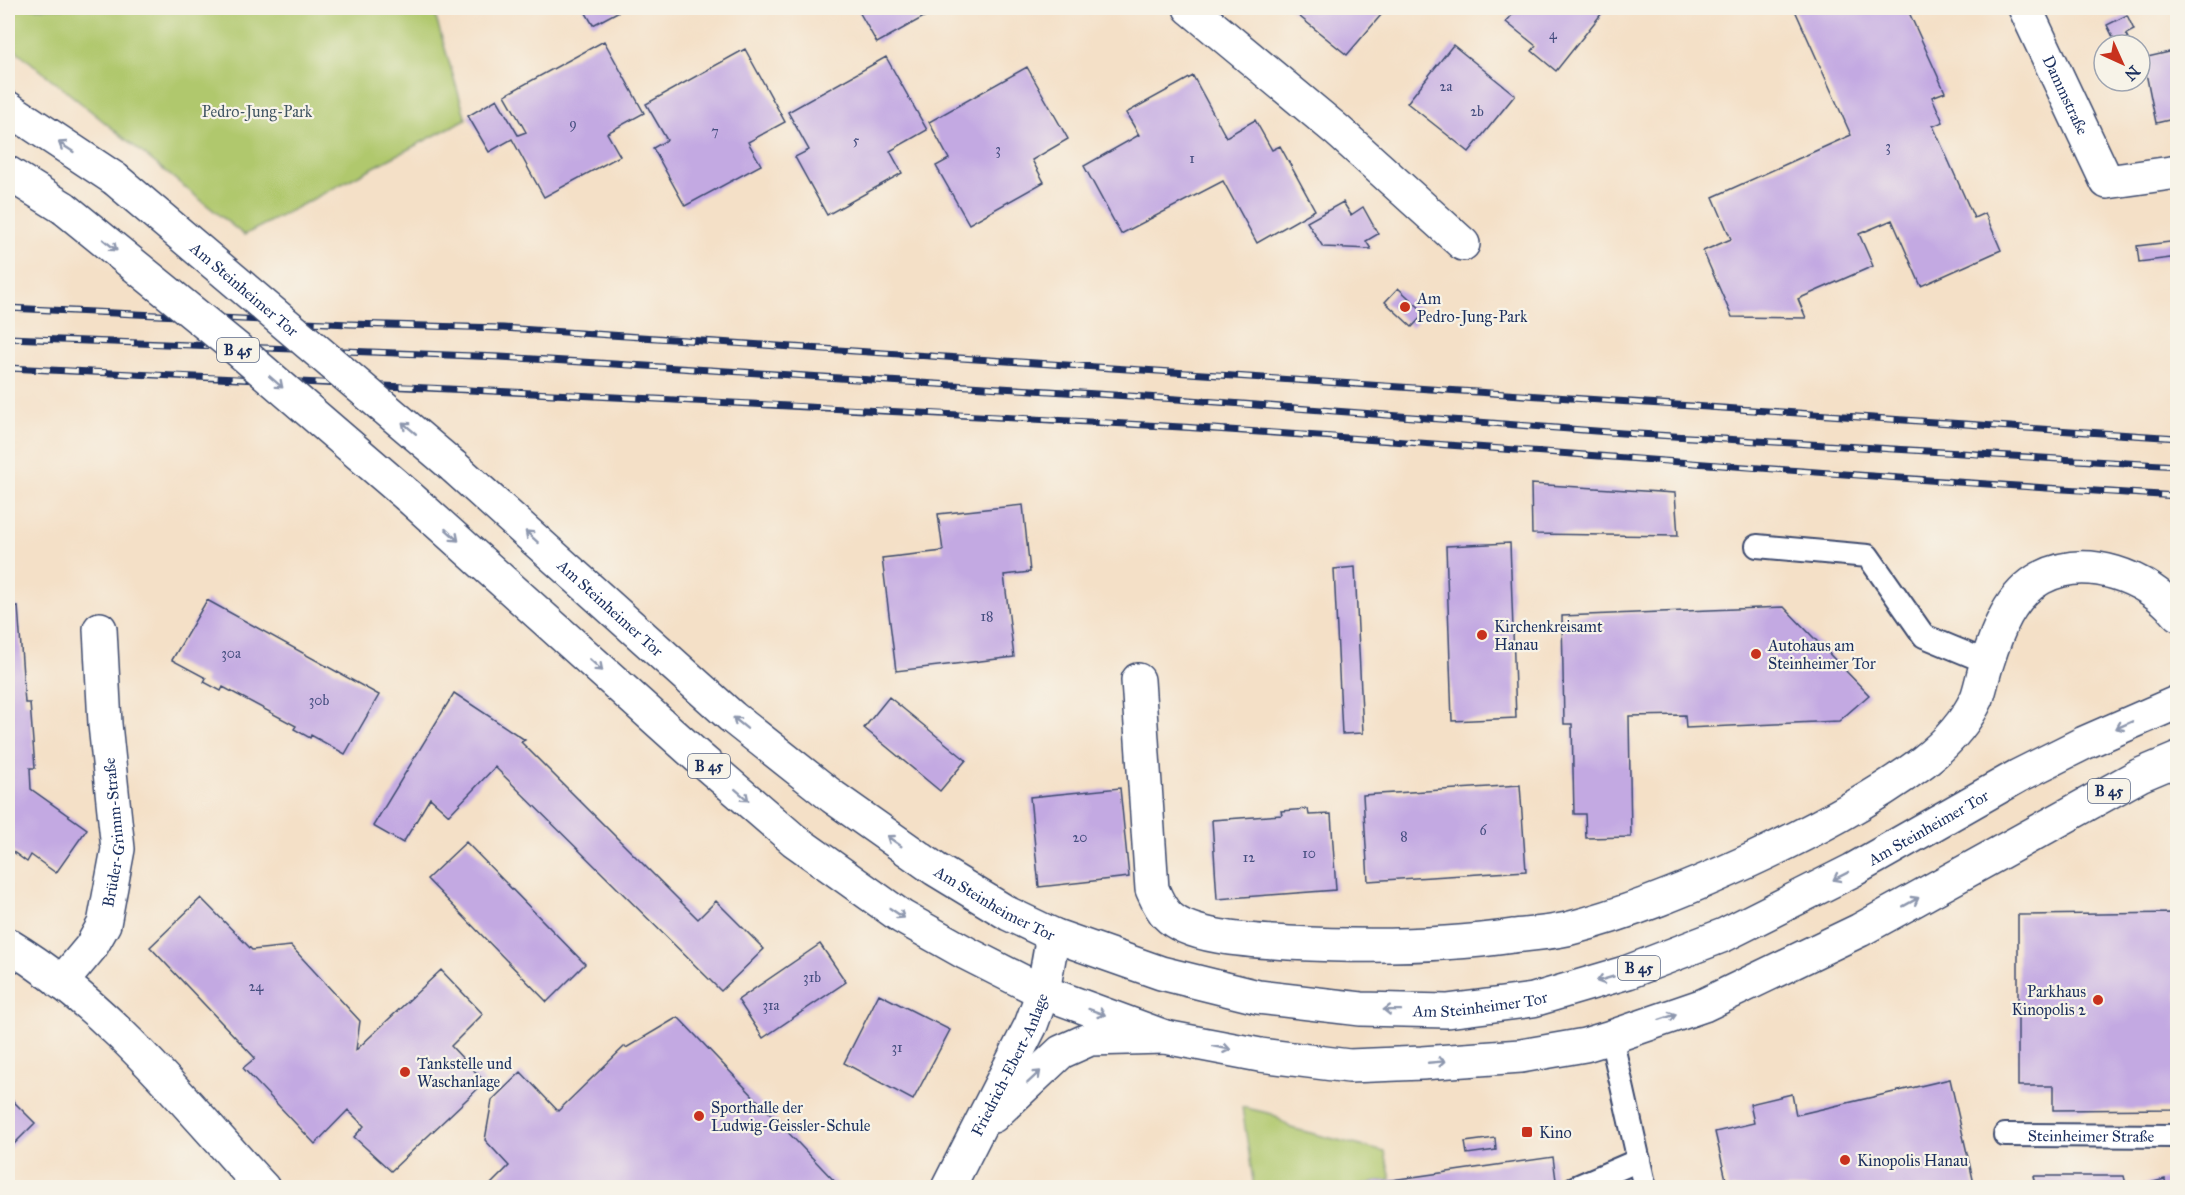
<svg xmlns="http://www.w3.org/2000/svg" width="2185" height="1195" viewBox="0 0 2185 1195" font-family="'IM FELL Great Primer',serif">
<rect width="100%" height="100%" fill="#f7f3e8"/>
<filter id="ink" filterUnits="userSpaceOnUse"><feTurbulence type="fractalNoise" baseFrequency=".0167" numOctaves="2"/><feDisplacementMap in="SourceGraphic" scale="12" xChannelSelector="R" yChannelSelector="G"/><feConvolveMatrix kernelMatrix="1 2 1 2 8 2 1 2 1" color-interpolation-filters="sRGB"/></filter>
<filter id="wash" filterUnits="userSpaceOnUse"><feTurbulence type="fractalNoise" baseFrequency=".008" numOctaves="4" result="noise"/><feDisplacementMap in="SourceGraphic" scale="24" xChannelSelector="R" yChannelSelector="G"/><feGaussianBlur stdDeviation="1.35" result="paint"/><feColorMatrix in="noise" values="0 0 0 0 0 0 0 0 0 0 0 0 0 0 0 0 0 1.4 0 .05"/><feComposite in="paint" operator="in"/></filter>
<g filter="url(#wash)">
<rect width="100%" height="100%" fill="#f4e0c7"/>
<path fill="#b0c86d" stroke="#667c66" stroke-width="1.5" d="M 8,8 L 433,8 L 466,119 L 244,235 L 8,44 Z
M 1242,1107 L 1272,1114 L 1291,1128 L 1385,1152 L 1391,1180 L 1340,1188 L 1254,1187 Z"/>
<g id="blocks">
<path fill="#c3a9e2" d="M 583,8 L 625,8 L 593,25 Z
M 857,8 L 940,8 L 877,43 Z
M 1289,8 L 1387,8 L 1347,55 Z
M 1518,8 L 1606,8 L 1556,71 L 1532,51 L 1536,46 L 1506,22 Z
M 1794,8 L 1907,8 L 1945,92 L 1932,97 L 1943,122 L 1933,126 L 1974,218 L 1985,213 L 2001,250 L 1921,286 L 1892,220 L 1859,234 L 1873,266 L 1798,299 L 1806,318 L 1732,317 L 1703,251 L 1731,239 L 1713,197 L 1851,135 Z
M 2127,15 L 2134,30 L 2126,34 L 2131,45 L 2117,45 L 2107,25 Z
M 604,41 L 644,113 L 607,133 L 620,156 L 544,197 L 512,139 L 489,152 L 468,116 L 497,99 L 518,135 L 526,132 L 505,95 Z
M 1453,45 L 1515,95 L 1469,152 L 1407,103 Z
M 745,49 L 785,122 L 748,142 L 761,165 L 685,206 L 653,148 L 667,140 L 646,104 Z
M 2178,50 L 2178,118 L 2156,123 L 2143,58 Z
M 886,57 L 927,130 L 890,151 L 902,173 L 827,215 L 795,157 L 809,150 L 788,112 Z
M 1027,67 L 1068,139 L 1032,160 L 1044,182 L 969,224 L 936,166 L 949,159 L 929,122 Z
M 1193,76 L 1226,137 L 1255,120 L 1272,150 L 1280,146 L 1315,210 L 1257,243 L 1223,181 L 1121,234 L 1084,166 L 1139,135 L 1126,113 Z
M 1343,202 L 1351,215 L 1363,207 L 1378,234 L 1366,241 L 1371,249 L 1323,247 L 1307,222 Z
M 2178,241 L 2178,257 L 2139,262 L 2137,246 Z
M 1398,288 L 1425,313 L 1412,327 L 1385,302 Z
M 1531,484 L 1675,493 L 1678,536 L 1532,534 Z
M 1023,505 L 1030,572 L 1004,575 L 1014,657 L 896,671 L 882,558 L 943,551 L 938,514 Z
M 1510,543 L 1516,718 L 1452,721 L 1446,546 Z
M 8,564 L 9,564 L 12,606 L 18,606 L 25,703 L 30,703 L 35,768 L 30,768 L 31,789 L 87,829 L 56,873 L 31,855 L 27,862 L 8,848 Z
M 1355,567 L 1363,733 L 1342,734 L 1334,569 Z
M 207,600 L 379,695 L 345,754 L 311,735 L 310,738 L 294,729 L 296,726 L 223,687 L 221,691 L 204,682 L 206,678 L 172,660 Z
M 1784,607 L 1869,695 L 1839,721 L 1686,728 L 1685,715 L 1629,716 L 1631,837 L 1586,838 L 1585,814 L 1574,814 L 1572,724 L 1564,724 L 1562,616 Z
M 454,693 L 525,740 L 521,742 L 698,919 L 716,901 L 764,949 L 721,991 L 495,767 L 449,815 L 430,798 L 403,843 L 373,826 Z
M 889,697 L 966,760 L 940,791 L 864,728 Z
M 1520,785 L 1526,871 L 1368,881 L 1363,795 Z
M 1120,788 L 1129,877 L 1039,887 L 1030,797 Z
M 1308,809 L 1309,815 L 1331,814 L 1336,890 L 1217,899 L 1212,820 L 1282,815 L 1281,811 Z
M 466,842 L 585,964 L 547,1002 L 427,879 Z
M 201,898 L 252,950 L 291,946 L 360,1021 L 356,1050 L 441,970 L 483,1014 L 451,1046 L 485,1082 L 391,1171 L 354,1137 L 364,1126 L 348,1110 L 315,1144 L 243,1068 L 255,1058 L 150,947 Z
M 2178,913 L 2178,1109 L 2053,1110 L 2053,1086 L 2018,1086 L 2018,915 Z
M 820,944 L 846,982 L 763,1038 L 738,1000 Z
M 879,994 L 950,1030 L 913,1100 L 844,1063 Z
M 678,1017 L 841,1188 L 487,1188 L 509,1166 L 485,1140 L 492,1100 L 521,1072 L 558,1111 L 625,1046 L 626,1048 Z
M 1950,1079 L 1975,1188 L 1728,1188 L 1715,1132 L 1754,1123 L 1750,1104 L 1792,1094 L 1796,1115 Z
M 8,1096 L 35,1123 L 8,1150 Z
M 1495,1138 L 1496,1150 L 1467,1154 L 1465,1142 Z
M 1553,1157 L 1557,1188 L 1350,1188 L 1350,1186 Z
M 2034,1176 L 2124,1176 L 2127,1188 L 2037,1188 Z
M 2165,1179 L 2166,1188 L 2134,1188 L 2134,1187 Z"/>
</g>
</g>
<g filter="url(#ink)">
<use href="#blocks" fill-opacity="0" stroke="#3c4a6e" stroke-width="1.5"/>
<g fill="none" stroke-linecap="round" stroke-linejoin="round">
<defs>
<g id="lane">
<path d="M 1757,546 L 1868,556 L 1924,636 L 1987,662"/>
<path d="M 1611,1037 L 1645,1188"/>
<path id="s1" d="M 2005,1135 L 2178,1136"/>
<path d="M 1574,1188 L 1639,1160"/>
</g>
<g id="street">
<path d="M 1190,8 L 1338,131 L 1463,244"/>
<path id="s2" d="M 2025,8 L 2107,182 L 2178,172"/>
<path d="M 1138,680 L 1152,889 C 1156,898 1160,908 1167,915 C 1189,939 1258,941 1289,943 C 1364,947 1438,947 1513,936 C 1531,934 1550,933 1567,929 C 1630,913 1690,888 1749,861 C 1809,833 1869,802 1923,762 C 1946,744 1965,724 1977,698 C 1981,687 1983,674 1987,663 C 1997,631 2010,595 2041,578 C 2087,554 2146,576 2178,614"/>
<path d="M 8,945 C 109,1006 184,1102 263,1188"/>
<path id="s3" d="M 61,983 L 91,947 L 104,924 L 118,849 L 105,724 L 100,629"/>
</g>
<g id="secondary">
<path d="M 993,1116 L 1061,1052 L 1090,1039 L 1165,1037"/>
<path id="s4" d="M 948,1188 L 1031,1025 L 1043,992 L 1053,935"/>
</g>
<g id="primary">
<path d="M 8,108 L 115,179"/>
<path d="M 8,173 L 64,208"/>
<path id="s5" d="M 453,466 L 732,717 L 833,797 L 935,869 L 1009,914 L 1053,935 L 1161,973 L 1258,997 L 1361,1009 L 1447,1011 L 1533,1000 L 1628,972 L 1724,935 L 1853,870 L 2018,776 L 2084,743 L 2178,702"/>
<path d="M 408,496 L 698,757 L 794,840 L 902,917 L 966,953 L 1043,992 L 1165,1037 L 1260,1055 L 1349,1066 L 1422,1063 L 1521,1056 L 1585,1045 L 1611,1037 L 1704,1005 L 1860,930 L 2140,775 L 2178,759"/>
</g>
</defs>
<use href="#lane" stroke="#3c4a6e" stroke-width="26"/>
<use href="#street" stroke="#3c4a6e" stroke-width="36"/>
<use href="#secondary" stroke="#3c4a6e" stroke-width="36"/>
<use href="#primary" stroke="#3c4a6e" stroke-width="36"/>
<use href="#lane" stroke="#fff" stroke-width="22"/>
<use href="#street" stroke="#fff" stroke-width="33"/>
<use href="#secondary" stroke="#fff" stroke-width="33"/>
<use href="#primary" stroke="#fff" stroke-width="33"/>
<defs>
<path id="rail" d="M 8,308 L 349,324 L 503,328 L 2178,438
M 8,338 L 500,357 L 1177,399 L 1622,433 L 2178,466
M 8,368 C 393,386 779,404 1164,426 C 1502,446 1839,477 2178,496"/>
</defs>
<use href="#rail" stroke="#1b2f5e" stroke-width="7"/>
<use href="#rail" stroke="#f7f3e8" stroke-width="4.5" stroke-dasharray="14" stroke-linecap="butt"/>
<defs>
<g id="primary-bridge">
<path id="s6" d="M 115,179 L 453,466"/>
<path d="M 64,208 L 236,348 L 408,496"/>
</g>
</defs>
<use href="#primary-bridge" stroke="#3c4a6e" stroke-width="36" stroke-linecap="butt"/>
<use href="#primary-bridge" stroke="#fff" stroke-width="33"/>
</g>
<defs><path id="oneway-shaft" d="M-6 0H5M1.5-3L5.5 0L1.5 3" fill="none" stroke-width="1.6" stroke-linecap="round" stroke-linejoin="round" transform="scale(1.5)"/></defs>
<g stroke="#8d97ae">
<use href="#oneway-shaft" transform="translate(66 147) rotate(-147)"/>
<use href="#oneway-shaft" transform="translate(110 245) rotate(39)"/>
<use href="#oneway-shaft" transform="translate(276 382) rotate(41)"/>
<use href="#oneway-shaft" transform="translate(409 428) rotate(-140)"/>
<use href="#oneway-shaft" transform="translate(452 535) rotate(42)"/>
<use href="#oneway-shaft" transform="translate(532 537) rotate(-138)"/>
<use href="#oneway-shaft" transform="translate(596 665) rotate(42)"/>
<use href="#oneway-shaft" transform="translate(740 723) rotate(-141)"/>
<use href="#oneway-shaft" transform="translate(2124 725) rotate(156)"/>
<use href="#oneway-shaft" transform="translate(742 795) rotate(41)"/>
<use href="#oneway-shaft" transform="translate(894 841) rotate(-145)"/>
<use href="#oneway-shaft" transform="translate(1841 876) rotate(153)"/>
<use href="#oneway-shaft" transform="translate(1911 902) rotate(-29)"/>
<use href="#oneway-shaft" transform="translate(897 913) rotate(34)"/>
<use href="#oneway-shaft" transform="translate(1605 979) rotate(164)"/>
<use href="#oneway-shaft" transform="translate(1392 1010) rotate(-179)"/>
<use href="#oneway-shaft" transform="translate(1097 1012) rotate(20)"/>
<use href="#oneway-shaft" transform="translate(1668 1017) rotate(-18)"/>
<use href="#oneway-shaft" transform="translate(1222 1048) rotate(11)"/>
<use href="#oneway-shaft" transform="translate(1437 1062) rotate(-5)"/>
<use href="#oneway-shaft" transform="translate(1034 1077) rotate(-43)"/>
</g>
</g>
<g fill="#c8321e" stroke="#f7f3e8" stroke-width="2">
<circle cx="1405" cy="307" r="6"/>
<circle cx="1482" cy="635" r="6"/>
<circle cx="1756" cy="654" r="6"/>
<circle cx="2098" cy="1000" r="6"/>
<circle cx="405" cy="1072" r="6"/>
<circle cx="699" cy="1116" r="6"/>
<rect x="1521" y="1126" width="12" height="12" rx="3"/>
<circle cx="1845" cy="1160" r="6"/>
</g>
<g text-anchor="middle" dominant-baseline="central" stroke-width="4.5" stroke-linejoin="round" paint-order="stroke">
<g font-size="14" fill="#454e7f">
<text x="1553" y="34">4</text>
<text x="1446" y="86">2a</text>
<text x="1477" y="111">2b</text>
<text x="573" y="123">9</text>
<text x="715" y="131">7</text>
<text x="856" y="140">5</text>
<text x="1888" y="146">3</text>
<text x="998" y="149">3</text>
<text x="1192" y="158">1</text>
<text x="987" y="616">18</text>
<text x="231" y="653">30a</text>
<text x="319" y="700">30b</text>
<text x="1483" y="830">6</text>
<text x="1404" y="836">8</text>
<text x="1080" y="837">20</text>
<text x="1309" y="853">10</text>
<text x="1249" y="857">12</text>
<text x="812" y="977">31b</text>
<text x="256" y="986">24</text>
<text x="771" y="1005">31a</text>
<text x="897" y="1047">31</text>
</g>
<g fill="#f7f3e8" stroke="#5d6a87" stroke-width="1.5">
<rect x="217" y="338" width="42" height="24" rx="4.5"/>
<rect x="688" y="754" width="42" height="24" rx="4.5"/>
<rect x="2088" y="779" width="42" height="24" rx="4.5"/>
<rect x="1618" y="956" width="42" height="24" rx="4.5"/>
</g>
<g font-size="15" font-weight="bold" fill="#1b2f5e">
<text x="238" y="350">B 45</text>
<text x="709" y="766">B 45</text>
<text x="2109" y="791">B 45</text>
<text x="1639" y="968">B 45</text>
</g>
<g font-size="16" fill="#1b2f5e" stroke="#f7f3e8">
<text stroke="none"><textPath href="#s2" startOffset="96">Dammstraße</textPath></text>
<text stroke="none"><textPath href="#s6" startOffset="170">Am Steinheimer Tor</textPath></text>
<text stroke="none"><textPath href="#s5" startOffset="212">Am Steinheimer Tor</textPath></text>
<text stroke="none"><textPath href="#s5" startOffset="1688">Am Steinheimer Tor</textPath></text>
<text stroke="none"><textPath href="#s3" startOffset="166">Brüder-Grimm-Straße</textPath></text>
<text stroke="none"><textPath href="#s5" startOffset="698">Am Steinheimer Tor</textPath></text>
<text stroke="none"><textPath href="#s5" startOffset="1202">Am Steinheimer Tor</textPath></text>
<text stroke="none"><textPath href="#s4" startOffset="138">Friedrich-Ebert-Anlage</textPath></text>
<text stroke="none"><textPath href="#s1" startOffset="86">Steinheimer Straße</textPath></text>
</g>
<g font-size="16" fill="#405562" stroke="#f7f3e8">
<text x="257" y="111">Pedro-Jung-Park</text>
</g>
<g font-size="16" fill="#1b2f5e" stroke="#f7f3e8" text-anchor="start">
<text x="1417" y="298">Am<tspan x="1417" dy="18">Pedro-Jung-Park</tspan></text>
<text x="1494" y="626">Kirchenkreisamt<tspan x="1494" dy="18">Hanau</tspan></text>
<text x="1768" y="645">Autohaus am<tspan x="1768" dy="18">Steinheimer Tor</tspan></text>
<text x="2086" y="991" text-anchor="end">Parkhaus<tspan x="2086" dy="18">Kinopolis 2</tspan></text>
<text x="417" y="1063">Tankstelle und<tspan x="417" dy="18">Waschanlage</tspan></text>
<text x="711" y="1107">Sporthalle der<tspan x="711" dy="18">Ludwig-Geissler-Schule</tspan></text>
<text x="1539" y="1132">Kino</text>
<text x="1857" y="1160">Kinopolis Hanau</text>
</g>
</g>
<rect width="2185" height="1195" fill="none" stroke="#f7f3e8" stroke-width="30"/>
<g transform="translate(2122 63) rotate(135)"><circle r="28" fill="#f7f3e8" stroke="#9fa5b1" stroke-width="1.5"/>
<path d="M0-4.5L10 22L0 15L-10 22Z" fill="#c8321e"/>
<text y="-9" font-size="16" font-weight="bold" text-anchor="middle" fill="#1b2f5e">N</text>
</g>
</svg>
